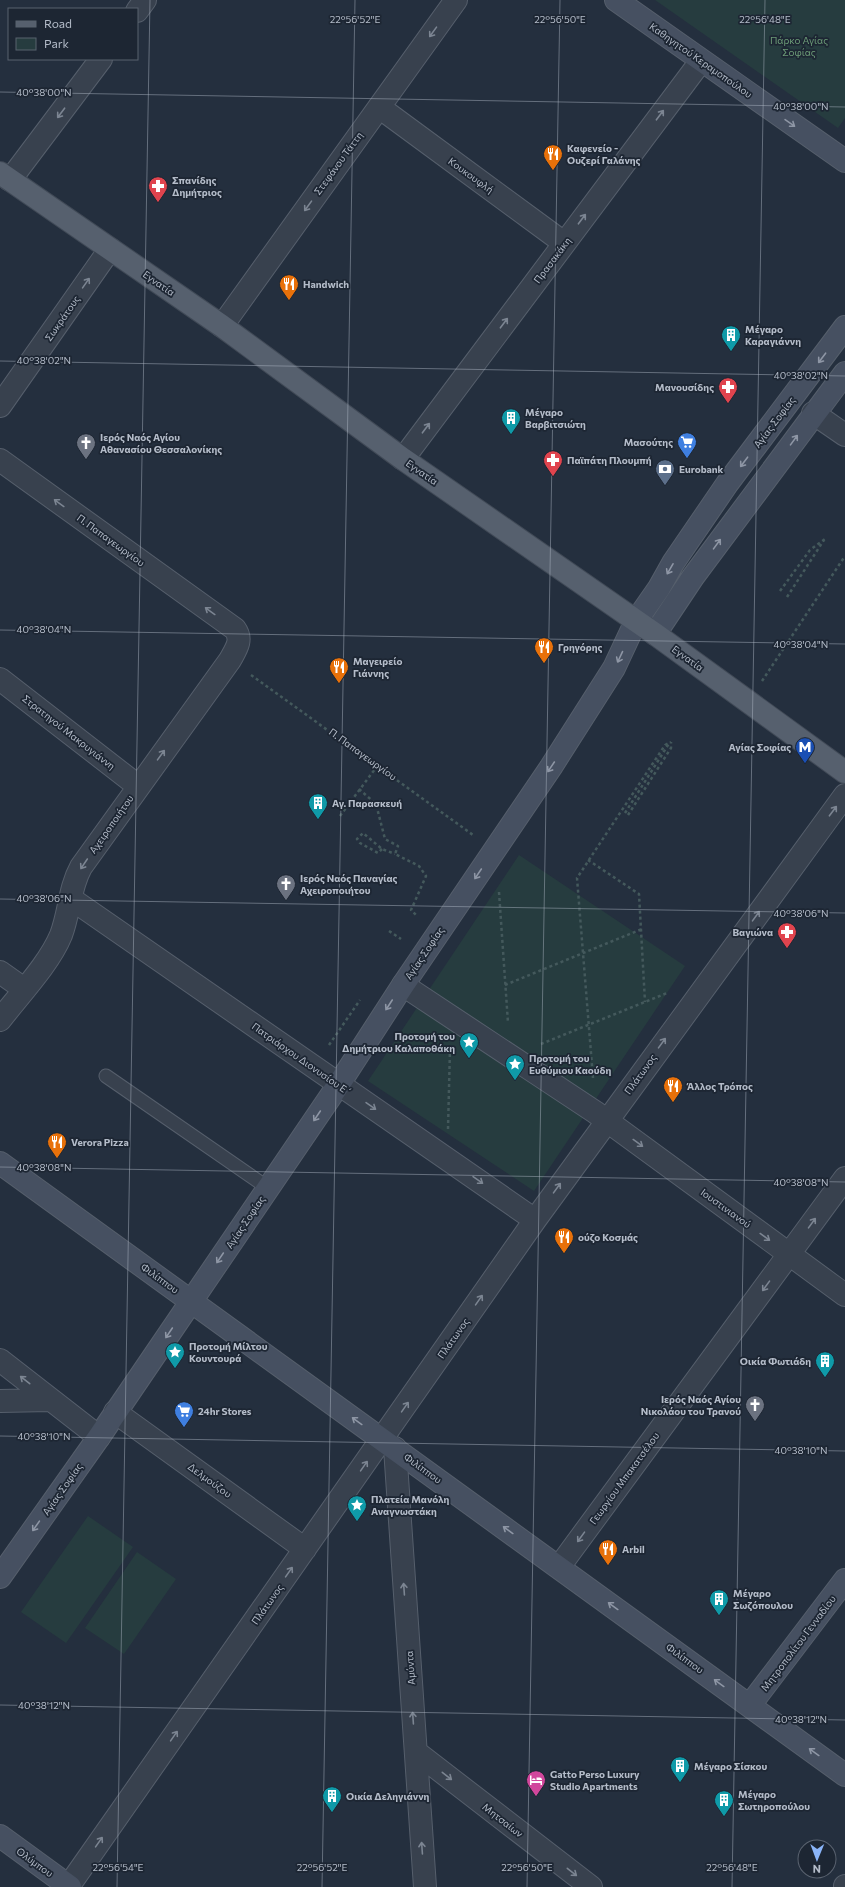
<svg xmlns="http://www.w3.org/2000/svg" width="845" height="1887" viewBox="0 0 845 1887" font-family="Commissioner,sans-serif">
<rect width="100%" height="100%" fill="#242f3e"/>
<path fill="#263c3f" d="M 655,0 L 845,0 L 845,118 L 838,128 Z
M 519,855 L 685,966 L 534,1191 L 368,1081 Z
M 88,1516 L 133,1547 L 66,1643 L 21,1612 Z
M 137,1552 L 176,1579 L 124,1654 L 85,1628 Z"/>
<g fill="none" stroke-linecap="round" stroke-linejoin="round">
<defs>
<path id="lane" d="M 106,1076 L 268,1188"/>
<path id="street" d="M 137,11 L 145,0
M 379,107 L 564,243
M 10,180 L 101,59
M 222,326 L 456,0
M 0,406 L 110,249
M 813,413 L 845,435
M 403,459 L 701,61
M 0,460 L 235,629 C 243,640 236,649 230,660 L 81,867 C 69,889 70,911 61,935 C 49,964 20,994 0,1020
M 0,679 L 138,786
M 70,898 L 535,1220
M 0,972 L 24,989
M 403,985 L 595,1112 L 845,1295
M 0,1360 L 99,1437
M 0,1401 L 50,1400
M 115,1412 L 305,1549
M 395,1448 L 425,1887
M 559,1567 L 845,1178
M 416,1752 L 591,1887
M 68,1887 L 535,1220 L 845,795
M 845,1887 L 845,1886"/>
<path id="secondary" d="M 616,0 L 845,161
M 655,634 L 693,577 L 845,373
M 0,1163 L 845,1775
M 0,1577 L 99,1437 L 339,1084 L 403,985 L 551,767 L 614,668 L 636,621 L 659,588 L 673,563 L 727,484 L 845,327
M 750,1705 L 845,1580
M 0,1836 L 70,1887"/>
<path id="primary" d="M 0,173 L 222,326 L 403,459 L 655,634 L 845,772"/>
</defs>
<use href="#lane" stroke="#565f6c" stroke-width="15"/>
<use href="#street" stroke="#565f6c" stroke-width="24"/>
<use href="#secondary" stroke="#565f6c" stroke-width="24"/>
<use href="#primary" stroke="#414a57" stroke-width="24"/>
<path stroke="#44595c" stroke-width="2.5" stroke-dasharray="3 3" stroke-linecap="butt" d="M 780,591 L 810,550 L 825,539
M 787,597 L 824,540
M 251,675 L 473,835
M 762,681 L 845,556
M 359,789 L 376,804 L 385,839 L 398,846 L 395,854 L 419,866 L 426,876 L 411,910 L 417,916
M 625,813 L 670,742
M 628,815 L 671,748 L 671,742
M 340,816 L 378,765
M 382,849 L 378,853 L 360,843 L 357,839 L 363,833 L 382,849 L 395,854
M 588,860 L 639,894 L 645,1002
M 499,892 L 508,1023
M 389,931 L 401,939
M 505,985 L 642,929
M 541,1044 L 667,993
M 329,1045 L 360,1000
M 593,1078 L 577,878 L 665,745 L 671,742
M 448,1129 L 450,1048"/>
<use href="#lane" stroke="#38414e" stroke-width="13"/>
<use href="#street" stroke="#38414e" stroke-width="22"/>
<use href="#secondary" stroke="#465061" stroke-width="22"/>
<use href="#primary" stroke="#56606e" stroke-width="22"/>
</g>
<defs><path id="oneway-shaft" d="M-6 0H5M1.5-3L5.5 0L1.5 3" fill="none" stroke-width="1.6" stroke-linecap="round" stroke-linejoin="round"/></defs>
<g stroke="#7c8592">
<use href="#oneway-shaft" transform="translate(433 32) rotate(126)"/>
<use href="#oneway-shaft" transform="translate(61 113) rotate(127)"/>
<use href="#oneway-shaft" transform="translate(660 115) rotate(-53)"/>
<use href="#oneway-shaft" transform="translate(308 206) rotate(126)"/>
<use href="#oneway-shaft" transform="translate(582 219) rotate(-53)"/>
<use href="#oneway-shaft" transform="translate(86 283) rotate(-55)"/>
<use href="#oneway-shaft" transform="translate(504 323) rotate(-53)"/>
<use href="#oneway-shaft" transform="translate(426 428) rotate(-53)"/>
<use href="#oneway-shaft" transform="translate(59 503) rotate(-144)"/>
<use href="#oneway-shaft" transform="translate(210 611) rotate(-144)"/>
<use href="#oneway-shaft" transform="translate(161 755) rotate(-54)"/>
<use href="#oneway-shaft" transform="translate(833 811) rotate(-53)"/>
<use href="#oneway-shaft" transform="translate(84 864) rotate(124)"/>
<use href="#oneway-shaft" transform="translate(756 916) rotate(-54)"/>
<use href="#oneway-shaft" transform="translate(662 1043) rotate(-54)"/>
<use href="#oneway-shaft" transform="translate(371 1106) rotate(35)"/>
<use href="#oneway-shaft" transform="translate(638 1143) rotate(36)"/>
<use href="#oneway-shaft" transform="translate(478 1180) rotate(35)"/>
<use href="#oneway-shaft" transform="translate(557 1188) rotate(-54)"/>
<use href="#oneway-shaft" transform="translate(812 1223) rotate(-54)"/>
<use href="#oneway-shaft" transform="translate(765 1237) rotate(36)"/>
<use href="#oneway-shaft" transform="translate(766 1286) rotate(126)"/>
<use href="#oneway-shaft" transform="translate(479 1300) rotate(-55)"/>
<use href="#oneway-shaft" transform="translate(25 1380) rotate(-142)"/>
<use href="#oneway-shaft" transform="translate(405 1407) rotate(-55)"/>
<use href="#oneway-shaft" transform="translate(364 1466) rotate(-55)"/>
<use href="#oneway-shaft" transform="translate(581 1537) rotate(126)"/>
<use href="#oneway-shaft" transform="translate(289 1572) rotate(-55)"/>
<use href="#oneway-shaft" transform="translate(404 1589) rotate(-94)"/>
<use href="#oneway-shaft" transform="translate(413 1718) rotate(-94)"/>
<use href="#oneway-shaft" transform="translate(174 1736) rotate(-55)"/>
<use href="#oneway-shaft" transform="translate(447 1776) rotate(38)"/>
<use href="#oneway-shaft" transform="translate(99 1842) rotate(-55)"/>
<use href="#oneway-shaft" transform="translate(422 1848) rotate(-94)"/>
<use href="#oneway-shaft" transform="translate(572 1872) rotate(38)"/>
</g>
<g stroke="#8e96a5">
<use href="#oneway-shaft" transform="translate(790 123) rotate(35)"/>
<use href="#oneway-shaft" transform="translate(822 358) rotate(127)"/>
<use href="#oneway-shaft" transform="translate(794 440) rotate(-54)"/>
<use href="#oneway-shaft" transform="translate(744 462) rotate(127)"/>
<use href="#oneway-shaft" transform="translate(717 544) rotate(-54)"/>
<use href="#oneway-shaft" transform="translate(670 569) rotate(120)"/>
<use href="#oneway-shaft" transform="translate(620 657) rotate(115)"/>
<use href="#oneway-shaft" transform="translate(551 767) rotate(124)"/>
<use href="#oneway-shaft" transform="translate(478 874) rotate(124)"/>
<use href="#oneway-shaft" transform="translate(389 1005) rotate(123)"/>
<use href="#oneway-shaft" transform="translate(317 1116) rotate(124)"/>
<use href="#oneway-shaft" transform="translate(220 1258) rotate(124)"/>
<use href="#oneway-shaft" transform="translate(169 1333) rotate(124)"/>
<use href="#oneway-shaft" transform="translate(357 1421) rotate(-144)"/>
<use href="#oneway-shaft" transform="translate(36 1526) rotate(125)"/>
<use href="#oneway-shaft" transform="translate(508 1530) rotate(-144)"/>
<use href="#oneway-shaft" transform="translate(613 1606) rotate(-144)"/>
<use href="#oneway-shaft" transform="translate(719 1683) rotate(-144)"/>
<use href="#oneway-shaft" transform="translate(814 1752) rotate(-144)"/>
</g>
<path fill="none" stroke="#b4bcc9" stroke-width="1" stroke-opacity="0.45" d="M 0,92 L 845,107M 0,361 L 845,376M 0,630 L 845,644M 0,899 L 845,913M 0,1167 L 845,1182M 0,1436 L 845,1451M 0,1705 L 845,1720M 117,1887 L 150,0M 322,1887 L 355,0M 527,1887 L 560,0M 732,1887 L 765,0"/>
<defs>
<symbol id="restaurant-pin" viewBox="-11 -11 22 30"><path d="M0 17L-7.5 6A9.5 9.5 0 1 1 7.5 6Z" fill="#e8710a" stroke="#1d2633"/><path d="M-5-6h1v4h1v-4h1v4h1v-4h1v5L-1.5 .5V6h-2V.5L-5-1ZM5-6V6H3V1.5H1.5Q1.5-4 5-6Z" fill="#fff"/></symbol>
<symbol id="pharmacy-pin" viewBox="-11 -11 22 30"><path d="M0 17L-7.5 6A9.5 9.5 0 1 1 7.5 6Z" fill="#e0444e" stroke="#1d2633"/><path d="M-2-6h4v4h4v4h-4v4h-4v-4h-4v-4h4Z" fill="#fff"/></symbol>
<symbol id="building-pin" viewBox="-11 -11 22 30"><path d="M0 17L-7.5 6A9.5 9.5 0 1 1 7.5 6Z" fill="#0f9aa8" stroke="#1d2633"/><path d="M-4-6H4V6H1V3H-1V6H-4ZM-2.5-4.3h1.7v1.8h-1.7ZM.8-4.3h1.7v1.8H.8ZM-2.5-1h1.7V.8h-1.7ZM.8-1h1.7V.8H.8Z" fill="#fff"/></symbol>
<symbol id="supermarket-pin" viewBox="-11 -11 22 30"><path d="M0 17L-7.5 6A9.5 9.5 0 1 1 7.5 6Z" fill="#3f7fe0" stroke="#1d2633"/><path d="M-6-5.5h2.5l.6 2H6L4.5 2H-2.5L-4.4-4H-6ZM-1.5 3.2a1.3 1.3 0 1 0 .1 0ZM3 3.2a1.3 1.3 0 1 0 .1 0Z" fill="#fff"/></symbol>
<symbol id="church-pin" viewBox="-11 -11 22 30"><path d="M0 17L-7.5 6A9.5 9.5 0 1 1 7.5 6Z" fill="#6b7280" stroke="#1d2633"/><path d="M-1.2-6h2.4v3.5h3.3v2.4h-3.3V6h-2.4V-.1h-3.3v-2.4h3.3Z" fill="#fff"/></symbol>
<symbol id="bank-pin" viewBox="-11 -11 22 30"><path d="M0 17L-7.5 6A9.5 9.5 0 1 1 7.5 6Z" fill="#5c6f8a" stroke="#1d2633"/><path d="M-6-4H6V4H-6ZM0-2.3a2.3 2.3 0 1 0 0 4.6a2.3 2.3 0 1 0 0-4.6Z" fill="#fff"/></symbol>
<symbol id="metro-pin" viewBox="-11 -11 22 30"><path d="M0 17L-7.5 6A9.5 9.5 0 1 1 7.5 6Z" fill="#1a4fb4" stroke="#1d2633"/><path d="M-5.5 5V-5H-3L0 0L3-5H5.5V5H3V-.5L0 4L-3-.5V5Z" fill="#fff"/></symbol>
<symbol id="sight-pin" viewBox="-11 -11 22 30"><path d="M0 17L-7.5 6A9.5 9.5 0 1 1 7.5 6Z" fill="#0f9aa8" stroke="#1d2633"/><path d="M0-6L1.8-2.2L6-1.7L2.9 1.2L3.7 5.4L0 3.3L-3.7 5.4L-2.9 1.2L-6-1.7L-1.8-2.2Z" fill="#fff"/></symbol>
<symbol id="hotel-pin" viewBox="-11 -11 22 30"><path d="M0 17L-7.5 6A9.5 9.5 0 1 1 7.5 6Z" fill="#d1479c" stroke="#1d2633"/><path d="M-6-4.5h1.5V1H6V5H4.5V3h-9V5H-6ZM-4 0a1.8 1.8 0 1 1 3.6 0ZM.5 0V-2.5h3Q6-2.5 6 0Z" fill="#fff"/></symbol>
</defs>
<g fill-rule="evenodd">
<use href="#restaurant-pin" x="542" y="143" width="22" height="30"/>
<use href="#pharmacy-pin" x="147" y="175" width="22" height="30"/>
<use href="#restaurant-pin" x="278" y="273" width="22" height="30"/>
<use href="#building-pin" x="720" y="324" width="22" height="30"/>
<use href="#pharmacy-pin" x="717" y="376" width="22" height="30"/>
<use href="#building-pin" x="500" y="407" width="22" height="30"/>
<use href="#supermarket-pin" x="676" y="431" width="22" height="30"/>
<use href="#church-pin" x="75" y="432" width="22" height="30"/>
<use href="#pharmacy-pin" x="542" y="449" width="22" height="30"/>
<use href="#bank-pin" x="654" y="458" width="22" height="30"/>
<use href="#restaurant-pin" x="533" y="636" width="22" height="30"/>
<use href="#restaurant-pin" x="328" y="656" width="22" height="30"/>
<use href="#metro-pin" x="794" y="736" width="22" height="30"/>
<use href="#building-pin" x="307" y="792" width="22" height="30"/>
<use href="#church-pin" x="275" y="873" width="22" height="30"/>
<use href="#pharmacy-pin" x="776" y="921" width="22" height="30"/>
<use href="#sight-pin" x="458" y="1031" width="22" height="30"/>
<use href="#sight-pin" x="504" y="1053" width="22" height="30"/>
<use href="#restaurant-pin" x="662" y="1075" width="22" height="30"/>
<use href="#restaurant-pin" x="46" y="1131" width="22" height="30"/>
<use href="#restaurant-pin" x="553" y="1226" width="22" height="30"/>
<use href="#sight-pin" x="164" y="1341" width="22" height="30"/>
<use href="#building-pin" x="814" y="1350" width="22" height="30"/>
<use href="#church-pin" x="744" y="1394" width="22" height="30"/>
<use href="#supermarket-pin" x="173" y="1400" width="22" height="30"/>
<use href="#sight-pin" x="346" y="1494" width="22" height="30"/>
<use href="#restaurant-pin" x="597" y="1538" width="22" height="30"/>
<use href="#building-pin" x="708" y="1588" width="22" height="30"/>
<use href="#building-pin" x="669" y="1755" width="22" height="30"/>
<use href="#hotel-pin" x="525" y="1769" width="22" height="30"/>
<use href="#building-pin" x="321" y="1785" width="22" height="30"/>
<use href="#building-pin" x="713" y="1789" width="22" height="30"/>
</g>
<g text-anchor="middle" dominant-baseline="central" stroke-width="3.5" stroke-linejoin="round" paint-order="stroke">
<g font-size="10" fill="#6b9a76" stroke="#1d2633">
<text x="799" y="40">Πάρκο Αγίας<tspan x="799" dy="12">Σοφίας</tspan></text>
</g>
<g font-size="10" fill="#b4bcc9" stroke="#1d2633">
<text transform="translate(701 60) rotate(35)">Καθηγητού Κεραμοπούλου</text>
<text transform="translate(338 163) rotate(-54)">Στεφάνου Τάττη</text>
<text transform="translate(471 175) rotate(36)">Κουκουφλή</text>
<text transform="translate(552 260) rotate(-53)">Πρασακάκη</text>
<text transform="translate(159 283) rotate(35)">Εγνατία</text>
<text transform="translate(62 318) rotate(-55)">Σωκράτους</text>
<text transform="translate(774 422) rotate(-53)">Αγίας Σοφίας</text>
<text transform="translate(422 472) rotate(35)">Εγνατία</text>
<text transform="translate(111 540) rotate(36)">Π. Παπαγεωργίου</text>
<text transform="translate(688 658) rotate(36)">Εγνατία</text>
<text transform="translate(69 732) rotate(38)">Στρατηγού Μακρυγιάννη</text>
<text transform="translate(363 754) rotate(36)">Π. Παπαγεωργίου</text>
<text transform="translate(111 824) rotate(-55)">Αχειροποιήτου</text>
<text transform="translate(424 953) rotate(-56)">Αγίας Σοφίας</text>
<text transform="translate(302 1059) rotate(35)">Πατριάρχου Διονυσίου Ε΄</text>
<text transform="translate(640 1074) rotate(-54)">Πλάτωνος</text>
<text transform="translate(726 1208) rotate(36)">Ιουστινιανού</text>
<text transform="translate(245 1222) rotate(-56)">Αγίας Σοφίας</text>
<text transform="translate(160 1278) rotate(36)">Φιλίππου</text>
<text transform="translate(453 1338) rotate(-55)">Πλάτωνος</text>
<text transform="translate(423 1468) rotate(36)">Φιλίππου</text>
<text transform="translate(624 1478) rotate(-54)">Γεωργίου Μπακατσέλου</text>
<text transform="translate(210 1480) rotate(36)">Δελμούζου</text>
<text transform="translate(62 1489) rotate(-55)">Αγίας Σοφίας</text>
<text transform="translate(267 1604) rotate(-55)">Πλάτωνος</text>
<text transform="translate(798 1643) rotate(-53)">Μητροπολίτου Γενναδίου</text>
<text transform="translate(685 1658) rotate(36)">Φιλίππου</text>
<text transform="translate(410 1668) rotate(-94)">Αμύντα</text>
<text transform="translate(503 1820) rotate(38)">Μητσαίων</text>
<text transform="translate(35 1862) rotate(36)">Ολύμπου</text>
</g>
<g font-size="10" font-weight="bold" fill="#b4bcc9" stroke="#1d2633" text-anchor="start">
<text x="567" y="148">Καφενείο -<tspan x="567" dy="12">Ουζερί Γαλάνης</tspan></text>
<text x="172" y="180">Σπανίδης<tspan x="172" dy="12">Δημήτριος</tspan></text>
<text x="303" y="284">Handwich</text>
<text x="745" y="329">Μέγαρο<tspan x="745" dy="12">Καραγιάννη</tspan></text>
<text x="714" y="387" text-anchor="end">Μανουσίδης</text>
<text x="525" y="412">Μέγαρο<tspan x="525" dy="12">Βαρβιτσιώτη</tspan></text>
<text x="100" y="437">Ιερός Ναός Αγίου<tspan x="100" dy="12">Αθανασίου Θεσσαλονίκης</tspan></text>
<text x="673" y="442" text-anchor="end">Μασούτης</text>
<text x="567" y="460">Παϊπάτη Πλουμπή</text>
<text x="679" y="469">Eurobank</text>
<text x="558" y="647">Γρηγόρης</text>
<text x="353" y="661">Μαγειρείο<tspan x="353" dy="12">Γιάννης</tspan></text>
<text x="791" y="747" text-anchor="end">Αγίας Σοφίας</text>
<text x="332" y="803">Αγ. Παρασκευή</text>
<text x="300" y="878">Ιερός Ναός Παναγίας<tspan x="300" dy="12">Αχειροποιήτου</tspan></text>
<text x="773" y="932" text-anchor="end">Βαγιώνα</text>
<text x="455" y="1036" text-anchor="end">Προτομή του<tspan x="455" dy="12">Δημήτριου Καλαποθάκη</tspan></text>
<text x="529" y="1058">Προτομή του<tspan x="529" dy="12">Ευθύμιου Καούδη</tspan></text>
<text x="687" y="1086">Άλλος Τρόπος</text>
<text x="71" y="1142">Verora Pizza</text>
<text x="578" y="1237">ούζο Κοσμάς</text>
<text x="189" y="1346">Προτομή Μίλτου<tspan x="189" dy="12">Κουντουρά</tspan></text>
<text x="811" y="1361" text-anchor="end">Οικία Φωτιάδη</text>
<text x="741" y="1399" text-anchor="end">Ιερός Ναός Αγίου<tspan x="741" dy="12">Νικολάου του Τρανού</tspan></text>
<text x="198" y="1411">24hr Stores</text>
<text x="371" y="1499">Πλατεία Μανόλη<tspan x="371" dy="12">Αναγνωστάκη</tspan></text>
<text x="622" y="1549">Arbil</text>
<text x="733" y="1593">Μέγαρο<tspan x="733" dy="12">Σωζόπουλου</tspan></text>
<text x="694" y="1766">Μέγαρο Σίσκου</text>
<text x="550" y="1774">Gatto Perso Luxury<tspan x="550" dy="12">Studio Apartments</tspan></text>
<text x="738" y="1794">Μέγαρο<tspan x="738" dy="12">Σωτηροπούλου</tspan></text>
<text x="346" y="1796">Οικία Δεληγιάννη</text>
</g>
</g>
<g font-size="10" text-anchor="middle" fill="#b4bcc9" stroke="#1d2633" stroke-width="3.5" stroke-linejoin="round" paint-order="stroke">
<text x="355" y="23">22°56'52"E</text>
<text x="560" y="23">22°56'50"E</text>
<text x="765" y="23">22°56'48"E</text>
<text x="44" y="96">40°38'00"N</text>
<text x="801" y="110">40°38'00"N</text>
<text x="44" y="364">40°38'02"N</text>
<text x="801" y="379">40°38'02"N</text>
<text x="44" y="633">40°38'04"N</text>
<text x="801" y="648">40°38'04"N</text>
<text x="44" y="902">40°38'06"N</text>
<text x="801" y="917">40°38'06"N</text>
<text x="44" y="1171">40°38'08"N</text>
<text x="801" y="1186">40°38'08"N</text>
<text x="44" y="1440">40°38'10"N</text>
<text x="801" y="1454">40°38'10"N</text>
<text x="44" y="1709">40°38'12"N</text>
<text x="801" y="1723">40°38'12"N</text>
<text x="118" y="1871">22°56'54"E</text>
<text x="322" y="1871">22°56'52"E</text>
<text x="527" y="1871">22°56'50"E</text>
<text x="732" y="1871">22°56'48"E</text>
</g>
<rect x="8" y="8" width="130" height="52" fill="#1d2633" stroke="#59626f"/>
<rect x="16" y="21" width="20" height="6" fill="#56606e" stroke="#59626f"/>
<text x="44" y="28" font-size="12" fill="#b4bcc9">Road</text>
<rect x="16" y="38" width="20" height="12" fill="#263c3f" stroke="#59626f"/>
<text x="44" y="48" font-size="12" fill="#b4bcc9">Park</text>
<g transform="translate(817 1859) rotate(181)"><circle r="19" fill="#1d2633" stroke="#59626f"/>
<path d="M0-3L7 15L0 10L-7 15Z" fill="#8ab4f8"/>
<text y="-6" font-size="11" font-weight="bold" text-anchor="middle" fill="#b4bcc9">N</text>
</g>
</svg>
